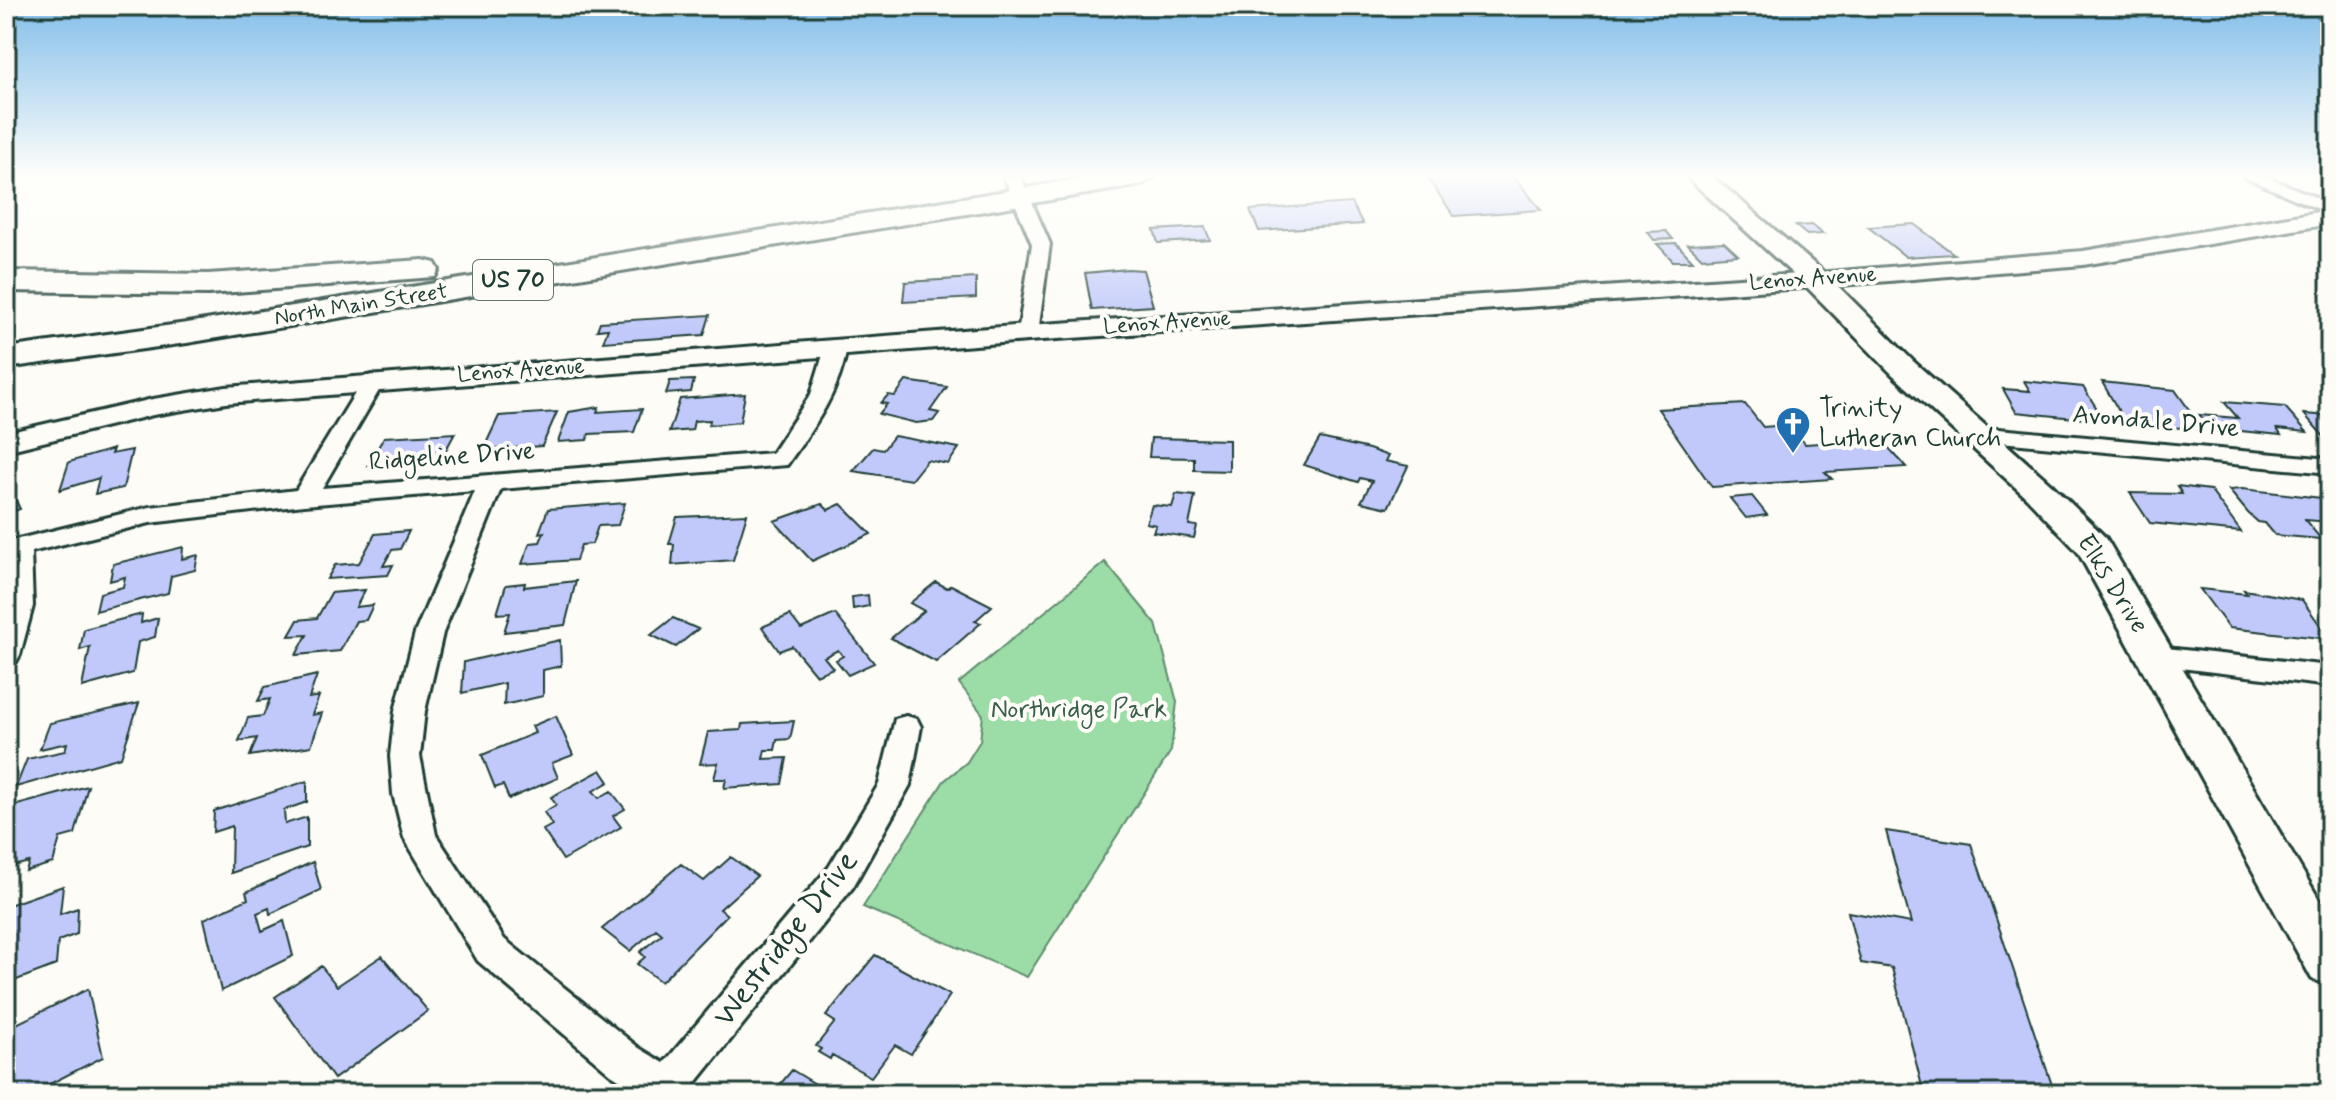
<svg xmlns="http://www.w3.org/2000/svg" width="2336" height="1100" viewBox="0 0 2336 1100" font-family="Mynerve,sans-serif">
<rect width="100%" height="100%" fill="#fdfcf7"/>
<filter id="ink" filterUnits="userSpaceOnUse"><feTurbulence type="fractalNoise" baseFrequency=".0125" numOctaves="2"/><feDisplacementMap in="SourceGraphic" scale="16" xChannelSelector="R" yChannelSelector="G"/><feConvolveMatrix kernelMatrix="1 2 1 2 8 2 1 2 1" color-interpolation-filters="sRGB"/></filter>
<g filter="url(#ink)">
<path fill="#9cdca6" stroke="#5e8c6d" stroke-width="2" d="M 1105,562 L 1156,624 L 1177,702 L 1171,751 L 1027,977 L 863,907 L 944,781 L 967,762 L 980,741 L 983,715 L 959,683 Z"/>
<path fill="#c1c9fa" stroke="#1f3d34" stroke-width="2" d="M 1427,177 L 1514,177 L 1541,210 L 1454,216 Z
M 1351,203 L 1363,224 L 1259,231 L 1250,210 Z
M 1914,224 L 1954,254 L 1906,257 L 1868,227 Z
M 1812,225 L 1823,234 L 1807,235 L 1796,226 Z
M 1205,227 L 1210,240 L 1158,243 L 1154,230 Z
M 1666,231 L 1673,239 L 1654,240 L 1648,232 Z
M 1724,242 L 1738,255 L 1702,258 L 1688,244 Z
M 1676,243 L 1693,261 L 1673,261 L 1657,244 Z
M 1128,269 L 1143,270 L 1153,306 L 1092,310 L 1085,273 Z
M 976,278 L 976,298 L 903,302 L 905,282 Z
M 710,315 L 704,335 L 603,342 L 608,329 L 597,330 L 600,322 Z
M 694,380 L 691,392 L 666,394 L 670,381 Z
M 906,381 L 947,387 L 930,411 L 939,413 L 933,421 L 916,423 L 879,414 L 887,404 L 881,403 L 888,395 L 895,396 Z
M 2024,381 L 2083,387 L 2105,421 L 2016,412 L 2003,389 L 2030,391 Z
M 2102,382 L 2175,390 L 2203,429 L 2127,425 Z
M 745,394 L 740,422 L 709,425 L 710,420 L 694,421 L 692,430 L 669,432 L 680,399 Z
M 2224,402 L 2285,407 L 2307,432 L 2277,429 L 2281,435 L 2210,428 L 2199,415 L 2238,418 Z
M 1745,404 L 1763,427 L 1775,426 L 1785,439 L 1800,438 L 1805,444 L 1881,439 L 1906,467 L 1825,472 L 1832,479 L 1712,487 L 1658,409 Z
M 599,407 L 597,412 L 642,409 L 634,432 L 589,434 L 587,440 L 558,442 L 569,412 Z
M 557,412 L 542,446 L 483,450 L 499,416 Z
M 2304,414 L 2330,416 L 2330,439 L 2325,438 Z
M 455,433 L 441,459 L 368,465 L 384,437 Z
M 894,436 L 959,448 L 948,464 L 927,460 L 911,480 L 853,471 L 873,448 L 883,450 Z
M 1151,438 L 1229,440 L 1229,471 L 1194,470 L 1194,458 L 1149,457 Z
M 1320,438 L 1369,449 L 1388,456 L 1385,461 L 1408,466 L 1388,508 L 1361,502 L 1372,481 L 1360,478 L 1358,482 L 1304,465 Z
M 113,449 L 111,454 L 132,450 L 123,488 L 95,494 L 99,478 L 60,490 L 69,462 Z
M 9,486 L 20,509 L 6,514 L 6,487 Z
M 2177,486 L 2210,490 L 2241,532 L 2150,523 L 2130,493 L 2182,494 Z
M 2242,489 L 2330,499 L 2330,522 L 2305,520 L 2321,539 L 2275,535 L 2265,523 L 2258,522 L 2248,513 L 2229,490 Z
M 1176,494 L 1195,496 L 1189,525 L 1197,526 L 1194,538 L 1153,532 L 1156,525 L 1146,523 L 1152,505 L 1172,507 Z
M 1752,496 L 1767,515 L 1746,518 L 1730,498 Z
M 625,503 L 618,525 L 598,526 L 592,544 L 581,545 L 576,560 L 522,564 L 530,543 L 540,542 L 544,532 L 539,533 L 548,509 Z
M 822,504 L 828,510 L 841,504 L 871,534 L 812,561 L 774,521 Z
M 747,514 L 733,560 L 672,565 L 674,544 L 669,544 L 677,517 Z
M 409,531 L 400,549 L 392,550 L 383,566 L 393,565 L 388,575 L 327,579 L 335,565 L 359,563 L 375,534 Z
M 183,547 L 182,559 L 198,555 L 195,570 L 171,576 L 168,593 L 96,611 L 100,593 L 123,587 L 125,577 L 110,581 L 113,564 Z
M 576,581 L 565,625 L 504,632 L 510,613 L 497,614 L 506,585 L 525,583 L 524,587 Z
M 936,582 L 947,588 L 951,585 L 992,606 L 975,621 L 981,623 L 936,662 L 891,638 L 924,611 L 910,603 Z
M 2200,589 L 2247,594 L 2244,590 L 2302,600 L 2330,639 L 2229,628 Z
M 365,590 L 356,607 L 373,605 L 366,620 L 356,621 L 340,651 L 296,655 L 307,635 L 289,636 L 298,620 L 317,618 L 331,593 Z
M 868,595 L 869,606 L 853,609 L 852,597 Z
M 142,614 L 141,623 L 158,618 L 155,637 L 138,642 L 133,673 L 82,687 L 90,647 L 80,650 L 84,629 Z
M 835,614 L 874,663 L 848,675 L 836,660 L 843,656 L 838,650 L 824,657 L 833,668 L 816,675 L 792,646 L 779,651 L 762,627 L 790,615 L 801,629 Z
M 673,618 L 698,629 L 676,647 L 651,635 Z
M 560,640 L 561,666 L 543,670 L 543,696 L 504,705 L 505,683 L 462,693 L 464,662 Z
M 317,675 L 309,698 L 319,696 L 312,715 L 322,713 L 311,746 L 250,756 L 257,738 L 239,741 L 248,718 L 263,716 L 270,699 L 258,701 L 265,687 Z
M 139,703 L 121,757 L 16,787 L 27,759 L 65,751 L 67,743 L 40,749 L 50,723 Z
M 556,716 L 573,755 L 552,763 L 558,778 L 509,799 L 503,785 L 495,788 L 482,755 L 535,733 L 532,726 Z
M 794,721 L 790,739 L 777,740 L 775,750 L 765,750 L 763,759 L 787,758 L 782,784 L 724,788 L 726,779 L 714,779 L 718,763 L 700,764 L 708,732 L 741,730 L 742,724 Z
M 601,770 L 609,782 L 593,791 L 599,798 L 611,791 L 625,809 L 613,816 L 621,827 L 563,860 L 543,830 L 552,825 L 544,812 L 556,805 L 551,797 Z
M 307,781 L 307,802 L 284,810 L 285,824 L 307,817 L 307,847 L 231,873 L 232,826 L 213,832 L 214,811 Z
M 88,786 L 75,834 L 60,838 L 53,863 L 26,871 L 29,862 L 6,868 L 6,808 Z
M 1886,831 L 1971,844 L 2055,1094 L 1924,1094 L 1892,968 L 1861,963 L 1848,912 L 1911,923 Z
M 731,857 L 757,876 L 720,909 L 727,915 L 661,982 L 637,964 L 645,957 L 640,952 L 662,934 L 656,929 L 630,951 L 602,929 L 681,864 L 704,881 Z
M 313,862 L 321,890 L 270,914 L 269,908 L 257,913 L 262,931 L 284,921 L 293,956 L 221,991 L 204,919 L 248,899 L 246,892 Z
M 63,886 L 60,914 L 78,908 L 77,934 L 58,941 L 56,965 L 6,984 L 6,906 Z
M 875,955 L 950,995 L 911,1054 L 895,1045 L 871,1077 L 832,1055 L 830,1059 L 818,1052 L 821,1049 L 816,1046 L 835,1022 L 826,1016 Z
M 382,956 L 428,1011 L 334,1079 L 275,997 L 321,966 L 337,986 Z
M 88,989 L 103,1057 L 30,1094 L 6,1094 L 6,1029 Z
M 792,1070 L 832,1094 L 772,1094 Z"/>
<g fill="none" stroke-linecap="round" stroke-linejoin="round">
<defs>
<path id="minor" d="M 1004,177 L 1021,177 L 1050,244 L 1038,333 L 1028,339 L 1018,333 L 1032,244 Z
M 2244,177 L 2267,177 L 2330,203 L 2330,214 Z
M 836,342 L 847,348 C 839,394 813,428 787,465 L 501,489 L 443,633 L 425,711 L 420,756 L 436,835 L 504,939 L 639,1048 L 664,1063 L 829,867 L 879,784 L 895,719 L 906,716 L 917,719 L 921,727 L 910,785 L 853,887 L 687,1094 L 643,1094 L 611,1074 L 478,961 L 404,838 L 393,794 L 390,756 L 395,711 L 415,633 L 475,491 L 304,505 L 150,523 L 31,552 L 33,606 L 20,655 L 16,662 L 6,665 L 6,542 L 150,507 L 296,490 L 365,377 L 373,375 L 384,382 L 322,488 L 772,453 L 811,394 L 825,348 Z
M 1976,427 L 2330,459 L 2330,473 L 1968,439 L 1964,434 Z
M 2157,647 L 2330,666 L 2330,686 L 2147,664 L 2143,657 L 2147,650 Z"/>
<path id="tertiary" d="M 2330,210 L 2330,224 L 2083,265 L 1816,287 L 1028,341 L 226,403 L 153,415 L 6,451 L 6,433 L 153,399 L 226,387 L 1028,325 L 1816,273 L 2083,251 Z"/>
<path id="secondary" d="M 1687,177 L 1713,177 L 1826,274 L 1914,362 L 2051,484 L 2106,538 L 2330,918 L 2330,985 L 2312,979 L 2078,552 L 2027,498 L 1892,374 L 1806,286 Z"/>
<path id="primary" d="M 1092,177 L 1154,177 L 1141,185 L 187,343 L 6,368 L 6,348 L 187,323 Z"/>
<path id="motorway" d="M 423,260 L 435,263 L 439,270 L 435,277 L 208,294 L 6,291 L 6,271 L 208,274 Z"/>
</defs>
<use href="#minor" stroke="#1f3d34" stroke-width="6"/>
<use href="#tertiary" stroke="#1f3d34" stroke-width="6"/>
<use href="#secondary" stroke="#1f3d34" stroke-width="6"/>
<use href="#primary" stroke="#1f3d34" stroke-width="6"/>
<use href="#motorway" stroke="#1f3d34" stroke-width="6"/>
<use href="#minor" fill="#fdfcf7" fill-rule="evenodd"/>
<use href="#tertiary" fill="#fdfcf7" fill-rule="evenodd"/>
<use href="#secondary" fill="#fdfcf7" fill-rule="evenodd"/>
<use href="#primary" fill="#fdfcf7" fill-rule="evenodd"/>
<use href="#motorway" fill="#fdfcf7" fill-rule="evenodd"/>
</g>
</g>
<linearGradient id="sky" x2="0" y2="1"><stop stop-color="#83beea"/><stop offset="0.53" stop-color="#fefefb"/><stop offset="1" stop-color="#fefefb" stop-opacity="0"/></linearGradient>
<rect width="2336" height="331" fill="url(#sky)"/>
<defs>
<symbol id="church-pin" viewBox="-11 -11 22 30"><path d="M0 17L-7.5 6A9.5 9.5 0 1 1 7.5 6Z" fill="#1f6fb2" stroke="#fdfcf7"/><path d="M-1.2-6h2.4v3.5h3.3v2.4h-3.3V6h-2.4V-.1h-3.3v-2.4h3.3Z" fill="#fff"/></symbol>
</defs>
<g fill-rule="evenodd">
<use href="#church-pin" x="1773" y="404" width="40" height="54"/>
</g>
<g text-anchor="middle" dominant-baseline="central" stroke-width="8" stroke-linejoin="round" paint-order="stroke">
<g font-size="22" fill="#1f3d34" stroke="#fdfcf7">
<text transform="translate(1813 279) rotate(-4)">Lenox Avenue</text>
<text transform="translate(361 305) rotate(-9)">North Main Street</text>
<text transform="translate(1167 323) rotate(-4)">Lenox Avenue</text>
<text transform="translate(521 371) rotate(-4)">Lenox Avenue</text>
</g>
<rect fill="#fdfcf7" stroke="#62766e" stroke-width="2" x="473" y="260" width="80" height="40" rx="6"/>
<g font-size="24" font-weight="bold" fill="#1f3d34">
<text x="513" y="280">US 70</text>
</g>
<g font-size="26" fill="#1f3d34" stroke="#fdfcf7" text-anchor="start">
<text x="1819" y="409">Trinity<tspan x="1819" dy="30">Lutheran Church</tspan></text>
</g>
<g font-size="26" fill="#1f3d34" stroke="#fdfcf7">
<text transform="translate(2156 422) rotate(5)">Avondale Drive</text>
<text transform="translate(452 457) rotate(-4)">Ridgeline Drive</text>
<text transform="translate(2112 584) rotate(58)">Elks Drive</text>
</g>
<g font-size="26" fill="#385d4b" stroke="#fdfcf7">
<text x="1079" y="710">Northridge Park</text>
</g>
<g font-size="32" fill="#1f3d34" stroke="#fdfcf7">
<text transform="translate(786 939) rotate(-52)">Westridge Drive</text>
</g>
</g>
<rect width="2336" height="1100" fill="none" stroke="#fdfcf7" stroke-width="32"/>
<rect x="16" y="16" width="2304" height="1068" fill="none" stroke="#1f3d34" stroke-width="3" filter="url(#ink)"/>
</svg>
